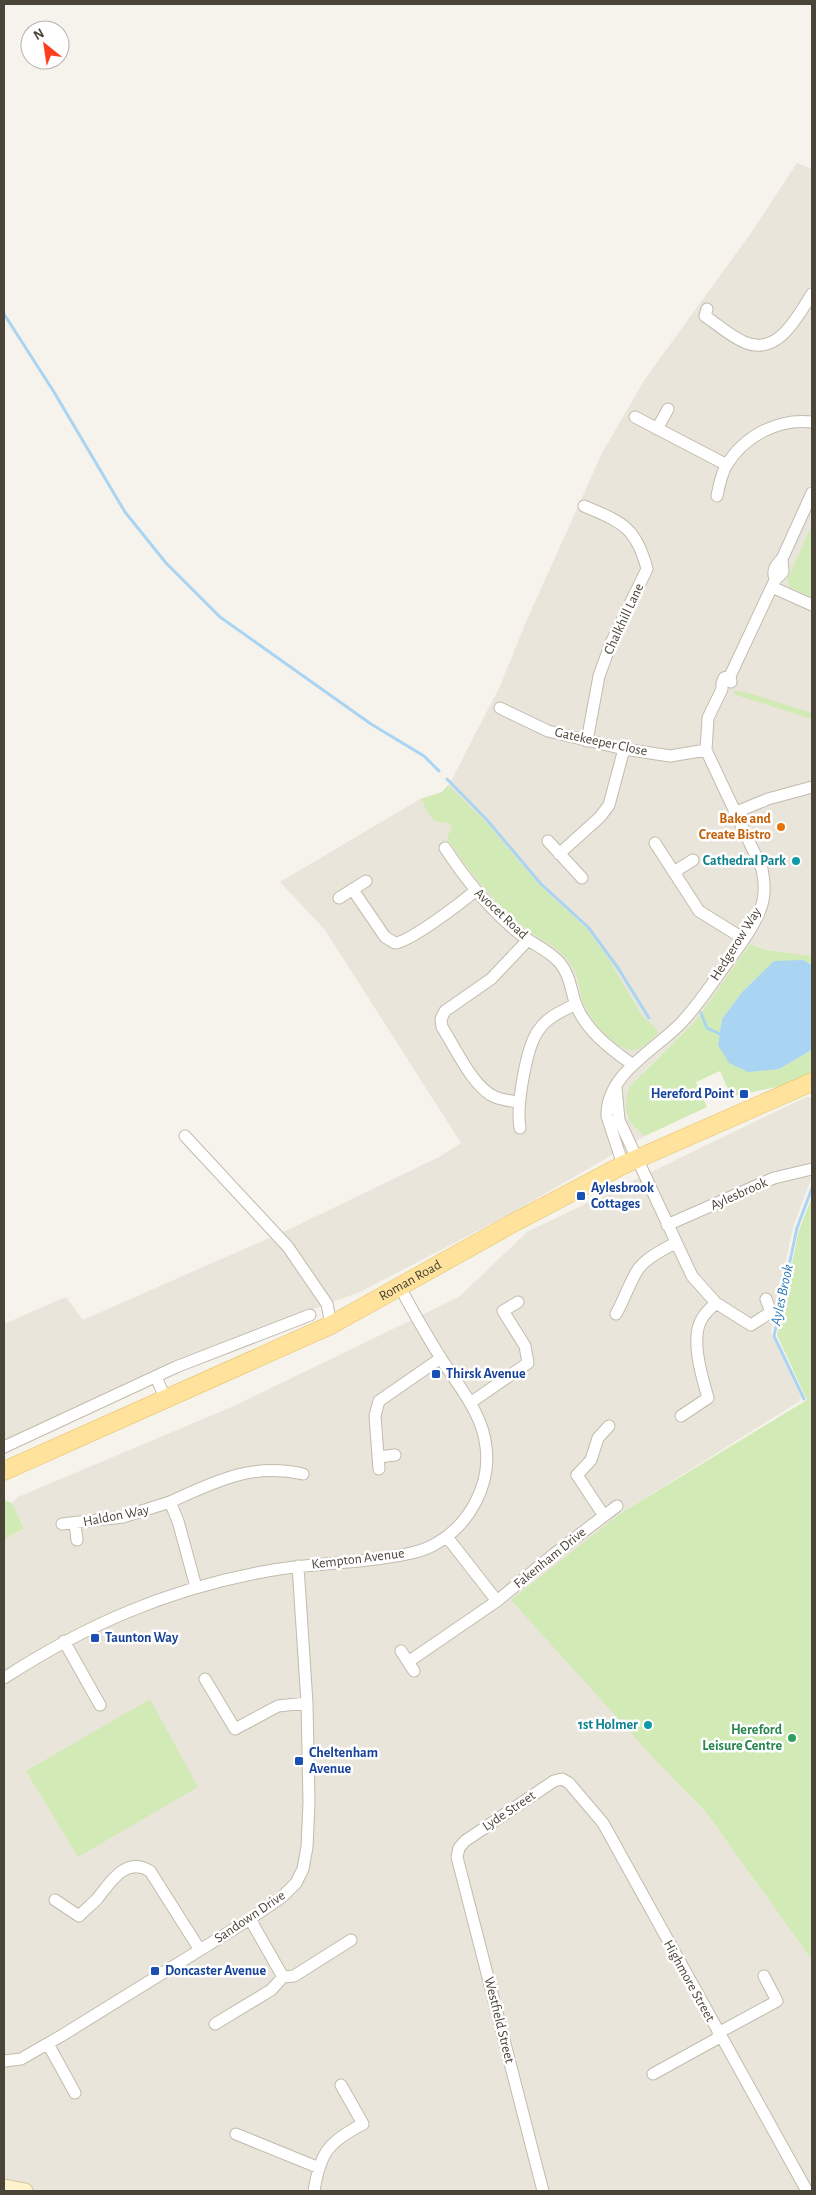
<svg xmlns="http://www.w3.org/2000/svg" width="816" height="2195" viewBox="0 0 816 2195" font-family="'Alegreya Sans',sans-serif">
<rect width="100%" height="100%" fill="#f6f3ec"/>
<path fill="#eae5da" d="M 797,163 L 812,169 L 812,956 L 766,950 L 750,944 L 696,1020 L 643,1072 L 636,1129 L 645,1136 L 508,1215 L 360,1292 L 287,1319 L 4,1442 L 4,1324 L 66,1297 L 83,1320 L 294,1227 L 439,1157 L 461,1143 L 325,930 L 280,882 L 420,799 L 442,792 L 450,783 L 500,686 L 526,622 L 602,453 L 645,379 L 751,233 Z
M 806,1097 L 812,1097 L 812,1177 L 793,1227 L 771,1333 L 801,1397 L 800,1401 L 621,1513 L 659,1764 L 705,1811 L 812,1960 L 812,2191 L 4,2191 L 4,1539 L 24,1529 L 12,1503 L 18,1497 L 234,1406 L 459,1297 L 527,1232 Z"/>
<path fill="#d2eab5" d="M 812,525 L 812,597 L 790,587 L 787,580 Z
M 735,691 L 746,692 L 812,713 L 812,723 L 811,719 L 733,694 Z
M 448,785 L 486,822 L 539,885 L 586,928 L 608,958 L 642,1016 L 654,1026 L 658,1033 C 650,1041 639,1054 626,1049 C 608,1041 590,1020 583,1002 C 579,990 579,977 572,966 C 559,945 542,942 525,928 C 495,903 471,875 450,842 L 447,843 L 448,835 L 452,829 L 448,822 C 432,826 428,812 421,799 L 442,792 Z
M 750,944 L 766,950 L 812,956 L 812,965 L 803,960 L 755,979 L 743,991 L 722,1019 L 718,1045 L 779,1069 L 810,1051 L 812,1048 L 812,1073 L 785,1085 L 748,1093 L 747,1090 L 732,1098 L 720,1071 L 696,1082 L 707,1107 L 645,1136 C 625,1122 623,1108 630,1086 L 696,1020 Z
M 812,1197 L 812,1960 L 705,1811 L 659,1764 L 511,1600 L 621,1513 L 807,1400 L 777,1335 L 799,1230 Z
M 4,1500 L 12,1503 L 24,1529 L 4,1539 Z
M 150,1699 L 198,1787 L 78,1857 L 26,1771 Z"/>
<path fill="#e5e3e0" d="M 812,505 L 812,514 L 797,548 L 793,546 Z"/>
<path fill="#a9d4f2" d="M 803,960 L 812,965 L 812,1048 L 810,1051 L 779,1069 L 748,1072 L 729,1063 L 718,1045 L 722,1019 L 743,991 L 774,961 Z"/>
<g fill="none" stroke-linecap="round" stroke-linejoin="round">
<path stroke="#a9d4f2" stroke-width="3" d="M 4,314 L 54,392 L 125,512 L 166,563 L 220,617 L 371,724 L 424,756 L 439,771
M 447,779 L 487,820 L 541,884 L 588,927 L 618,968 L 649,1018
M 701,1013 L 707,1028 L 720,1034
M 804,1399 L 774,1336 L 797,1228 L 812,1188"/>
<defs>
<path id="street" d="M 707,309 L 705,316 C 717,324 730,336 744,342 C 778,357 797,317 812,294
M 635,417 L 727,465
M 657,429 L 668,409
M 717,496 C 719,486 721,475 726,466 C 744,436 778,418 812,422
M 584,506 C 621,522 636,526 647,569 L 611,643 L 599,676 L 587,741
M 775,580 C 772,570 775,566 782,559 L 812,493
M 772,587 L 812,605
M 731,682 L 730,676 L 775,580 L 783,572 L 782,559
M 500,708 L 548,731 L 624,749 L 670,756 L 706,750
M 734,813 L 768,799 L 812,787
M 548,841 L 582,878
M 655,843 L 699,911 L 744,939
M 445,848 C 466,880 490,910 520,934 C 533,945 548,949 560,963 C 570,975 571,991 576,1005 C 587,1032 611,1049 633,1065
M 559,854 L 600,817 L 609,805 L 624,749
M 674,872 L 693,860
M 353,890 L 385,937 L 395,943 C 410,942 462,902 475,891
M 339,898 L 366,881
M 616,1088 L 619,1120 L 692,1276 L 716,1303 L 751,1325 L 771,1312 L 766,1299
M 518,1102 C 511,1101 502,1100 495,1097 C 473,1088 455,1047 442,1027 L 441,1019 L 445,1011 L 491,979 L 528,940
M 520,1128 C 516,1107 526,1048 538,1031 C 547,1017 562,1011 576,1004
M 185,1136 L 288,1247 L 327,1304 L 331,1325
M 623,1165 L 607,1116 C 606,1076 651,1052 677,1027 C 693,1012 706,992 719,974 C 733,954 751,933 760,910 C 766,896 765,883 762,869 L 706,750 L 708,718 L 722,689 L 722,683 L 724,678 L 730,676
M 667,1225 L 774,1178 L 812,1169
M 616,1314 C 624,1300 629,1284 637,1271 C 645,1258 663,1250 675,1243
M 156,1377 L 166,1400
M 470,1403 L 528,1363 L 525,1346 L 503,1311 L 518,1302
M 681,1416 L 708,1398 C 702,1377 689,1336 703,1317 C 706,1312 712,1307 716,1303
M 4,1447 L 176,1367 L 310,1315
M 378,1457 L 395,1455
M 379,1469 L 375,1416 L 379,1401 L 441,1358
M 170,1502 C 214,1482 252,1462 303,1474
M 604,1516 L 577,1475 L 591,1460 L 598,1438 L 609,1426
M 62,1524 L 123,1517 L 170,1502 L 178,1521 L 196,1587
M 75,1524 L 77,1540
M 447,1537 L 497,1601
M 64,1641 L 100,1705
M 401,1651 L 414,1671
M 408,1662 L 497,1601 L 554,1554 L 617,1506
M 4,1678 C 86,1625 166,1590 262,1572 C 302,1564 343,1564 383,1558 C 402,1555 421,1553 437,1543 C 470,1524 491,1484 486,1447 C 483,1414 459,1387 442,1360 C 427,1336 413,1312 400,1287
M 205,1679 L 235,1729 L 278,1706 L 307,1703
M 55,1900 L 79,1916 C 85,1910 91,1905 97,1899 C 110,1883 125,1856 150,1871 L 200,1950
M 250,1919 L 283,1977
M 215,2024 L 271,1990 L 283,1977 L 294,1976 L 351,1940
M 718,2033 L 777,2001 L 764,1976
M 48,2044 L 75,2093
M 4,2061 L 21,2059 L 61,2036 L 250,1919 L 282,1897 L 296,1883 L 303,1869 L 307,1847 L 309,1802 L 307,1703 L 298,1566
M 653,2074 L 720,2037
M 236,2134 L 317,2167
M 314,2191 C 320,2153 328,2142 363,2124 L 341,2085
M 543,2191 L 457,1857 L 459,1848 L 465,1841 L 554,1781 L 562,1779 L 569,1783 L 603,1823 L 807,2191"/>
<path id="secondary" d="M 4,2187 L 25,2191"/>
<g id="primary">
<path id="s1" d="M 4,1471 L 331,1325 L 515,1222 L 623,1165 L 812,1082"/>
</g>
</defs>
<use href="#street" stroke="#c2bbae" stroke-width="13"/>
<use href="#secondary" stroke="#d6c79b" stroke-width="17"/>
<use href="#primary" stroke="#e6c16a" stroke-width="19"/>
<use href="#street" stroke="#fff" stroke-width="11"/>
<use href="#secondary" stroke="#fff3cd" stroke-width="15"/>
<use href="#primary" stroke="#ffe39c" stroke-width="18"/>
</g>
<circle fill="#e8710a" stroke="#fff" stroke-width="2" cx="781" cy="827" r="5"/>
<g fill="#0f9aa8" stroke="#fff" stroke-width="2">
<circle cx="796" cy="861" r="5"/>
<circle cx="648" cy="1725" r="5"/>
</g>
<g fill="#1a4fb4" stroke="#fff" stroke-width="2">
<rect x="739" y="1089" width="10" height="10" rx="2.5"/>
<rect x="576" y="1191" width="10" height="10" rx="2.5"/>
<rect x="431" y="1369" width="10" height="10" rx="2.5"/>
<rect x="90" y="1633" width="10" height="10" rx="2.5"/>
<rect x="294" y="1756" width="10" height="10" rx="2.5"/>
<rect x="150" y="1966" width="10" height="10" rx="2.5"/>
</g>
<circle fill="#2e9e5b" stroke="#fff" stroke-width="2" cx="792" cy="1738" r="5"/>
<g text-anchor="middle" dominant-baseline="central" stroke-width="5" stroke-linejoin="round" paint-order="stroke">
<g font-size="14" fill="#4b4439" stroke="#fff">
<text transform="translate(624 619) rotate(-65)">Chalkhill Lane</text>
<text transform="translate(601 742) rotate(12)">Gatekeeper Close</text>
<text transform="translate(501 914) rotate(43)">Avocet Road</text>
<text transform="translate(736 944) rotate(-58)">Hedgerow Way</text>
<text transform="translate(739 1194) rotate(-24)">Aylesbrook</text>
<text stroke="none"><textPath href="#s1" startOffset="449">Roman Road</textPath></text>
<text transform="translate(116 1516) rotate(-11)">Haldon Way</text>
<text transform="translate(550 1558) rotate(-39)">Fakenham Drive</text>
<text transform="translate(358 1559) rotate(-7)">Kempton Avenue</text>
<text transform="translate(509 1811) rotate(-34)">Lyde Street</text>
<text transform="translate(250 1917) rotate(-34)">Sandown Drive</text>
<text transform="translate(689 1981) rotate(61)">Highmore Street</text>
<text transform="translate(499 2020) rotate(76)">Westfield Street</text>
</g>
<g font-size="14" font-weight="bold" fill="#c56008" stroke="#fff" text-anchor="end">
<text x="771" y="819">Bake and<tspan x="771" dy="16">Create Bistro</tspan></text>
</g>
<g font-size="14" font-weight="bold" fill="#0d838f" stroke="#fff" text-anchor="end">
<text x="786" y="861">Cathedral Park</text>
<text x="638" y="1725">1st Holmer</text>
</g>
<g font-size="14" font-weight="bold" fill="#164399" stroke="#fff" text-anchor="start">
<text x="734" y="1094" text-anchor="end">Hereford Point</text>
<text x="591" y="1188">Aylesbrook<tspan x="591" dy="16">Cottages</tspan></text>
<text x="446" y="1374">Thirsk Avenue</text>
<text x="105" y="1638">Taunton Way</text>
<text x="309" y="1753">Cheltenham<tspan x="309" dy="16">Avenue</tspan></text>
<text x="165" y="1971">Doncaster Avenue</text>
</g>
<g font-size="14" font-weight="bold" fill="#27864d" stroke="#fff" text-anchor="end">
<text x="782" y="1730">Hereford<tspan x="782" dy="16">Leisure Centre</tspan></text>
</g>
<g font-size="15" font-style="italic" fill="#2e7ab2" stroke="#fff">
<text transform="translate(782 1295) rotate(-78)">Ayles Brook</text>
</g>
</g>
<rect width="816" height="2195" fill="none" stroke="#4b4439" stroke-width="10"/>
<g transform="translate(45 45) rotate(330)"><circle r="24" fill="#ffffff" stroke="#b7b4b0"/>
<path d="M0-4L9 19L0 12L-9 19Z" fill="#fc3f1d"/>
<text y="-8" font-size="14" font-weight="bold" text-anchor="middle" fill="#4b4439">N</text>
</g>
</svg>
